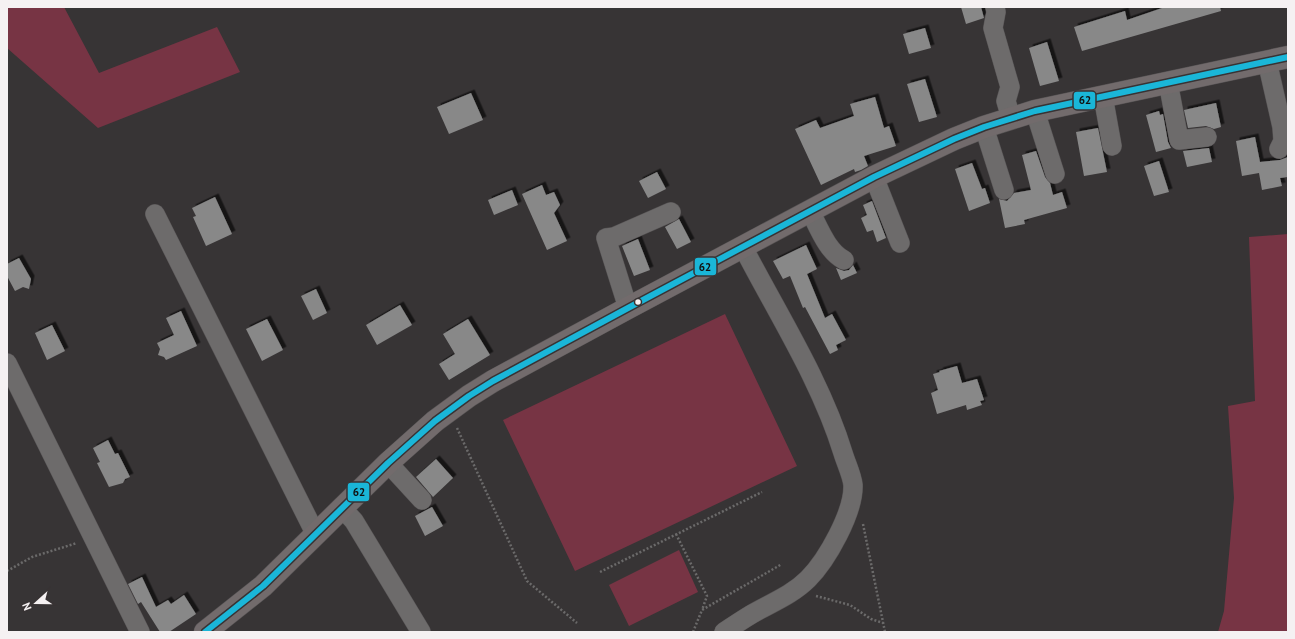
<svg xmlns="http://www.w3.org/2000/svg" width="1295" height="639" viewBox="0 0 1295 639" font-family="'PT Sans',sans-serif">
<defs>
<filter id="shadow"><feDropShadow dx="3.5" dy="-3.5" stdDeviation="0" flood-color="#0009"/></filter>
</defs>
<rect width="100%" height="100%" fill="#373435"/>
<path fill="#773444" d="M 7,7 L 64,7 L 99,73 L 217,27 L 240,72 L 98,128 L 7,48 Z
M 1288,234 L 1288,632 L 1218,632 L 1224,611 L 1234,498 L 1228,406 L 1255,401 L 1249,237 Z
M 725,314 L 797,466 L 575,571 L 503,420 Z
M 679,550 L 698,592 L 629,626 L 609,585 Z"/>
<path fill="#888" filter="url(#shadow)" d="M 961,7 L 981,7 L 984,18 L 966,24 Z
M 1165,7 L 1220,7 L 1221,11 L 1082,51 L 1074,27 L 1125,11 L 1127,20 Z
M 925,28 L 931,48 L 909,54 L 903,34 Z
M 1047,42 L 1059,81 L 1040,86 L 1029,48 Z
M 925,79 L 937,117 L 919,122 L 907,84 Z
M 471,93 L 483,120 L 449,134 L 437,107 Z
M 875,97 L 884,128 L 889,126 L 896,146 L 864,156 L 868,166 L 861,170 L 855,172 L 854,169 L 821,185 L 795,129 L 816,120 L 820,128 L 854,116 L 850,104 Z
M 1216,103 L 1221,127 L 1214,129 L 1206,126 L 1188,128 L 1184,110 Z
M 1159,111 L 1160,115 L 1163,114 L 1168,142 L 1171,148 L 1156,152 L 1146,115 Z
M 1098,128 L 1107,172 L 1084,176 L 1076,132 Z
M 1255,137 L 1260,162 L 1280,160 L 1288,157 L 1288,177 L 1280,178 L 1282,186 L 1262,190 L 1259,173 L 1242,176 L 1236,141 Z
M 1209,148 L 1212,162 L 1187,167 L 1183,151 Z
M 1036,151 L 1045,177 L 1050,183 L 1053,195 L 1062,192 L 1067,208 L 1024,220 L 1025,224 L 1005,228 L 999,199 L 1007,201 L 1014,193 L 1031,190 L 1022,155 Z
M 1159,161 L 1169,192 L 1154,196 L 1144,166 Z
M 972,163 L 982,189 L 985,188 L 990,203 L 969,211 L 955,169 Z
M 657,172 L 666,189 L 648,198 L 639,181 Z
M 542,185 L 546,195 L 554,192 L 560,205 L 554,213 L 567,241 L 547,250 L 522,194 Z
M 512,190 L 518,205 L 494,215 L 488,200 Z
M 215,197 L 232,234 L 206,246 L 193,217 L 196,216 L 192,208 Z
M 872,201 L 886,238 L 877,242 L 873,230 L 867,232 L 861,218 L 867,215 L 863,205 Z
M 679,219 L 691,242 L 677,249 L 665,227 Z
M 638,239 L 650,270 L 634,276 L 622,246 Z
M 806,245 L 817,269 L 807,274 L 825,318 L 832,314 L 846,340 L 836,345 L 838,350 L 830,354 L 805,307 L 803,308 L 790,276 L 783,279 L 773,261 Z
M 19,258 L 31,279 L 29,289 L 23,287 L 15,291 L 7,276 L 7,264 Z
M 853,265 L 857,273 L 841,280 L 836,268 L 844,271 L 849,270 Z
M 316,289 L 327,313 L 313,320 L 301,296 Z
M 400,305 L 412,325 L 377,345 L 366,325 Z
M 181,311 L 197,346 L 166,360 L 164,357 L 158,355 L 160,349 L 157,343 L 174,335 L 166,318 Z
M 267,319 L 283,350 L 262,361 L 246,329 Z
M 468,319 L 490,355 L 449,380 L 439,364 L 455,354 L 443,334 Z
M 52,325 L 65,351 L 47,360 L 35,333 Z
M 957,366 L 962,383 L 977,379 L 984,400 L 980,401 L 982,405 L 967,410 L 966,405 L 937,414 L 931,393 L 938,390 L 933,374 L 940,372 L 939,371 Z
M 108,440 L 115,454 L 118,453 L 130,477 L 125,479 L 123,483 L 109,487 L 97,463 L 100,462 L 93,448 Z
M 436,459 L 453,478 L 433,497 L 416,477 Z
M 432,507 L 443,526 L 425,536 L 415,516 Z
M 142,577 L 156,607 L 168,600 L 171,604 L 184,595 L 196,614 L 169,632 L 160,632 L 141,602 L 138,604 L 128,584 Z"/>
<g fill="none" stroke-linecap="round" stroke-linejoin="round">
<defs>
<path id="minor" d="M 995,7 L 996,12 L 993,28 L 1010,87 L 1006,101 L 1011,118
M 1267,61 L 1282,127 L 1283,141 L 1279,149
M 1168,82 L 1179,140 L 1207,137
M 1103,96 L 1112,146
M 1035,111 L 1055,174
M 984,127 L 1004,190
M 874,177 L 900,243
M 810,211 C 819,228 827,251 844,260
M 155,214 L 316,535
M 628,308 L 606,238 L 614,237 L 671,212
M 7,363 L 140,632
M 388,463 L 422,500
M 343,509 L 354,521 L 421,632
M 724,632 C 733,626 742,620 752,614 C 771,603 792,595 808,579 C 827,560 854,512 853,485 C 852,475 846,463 843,453 C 821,381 777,313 743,247"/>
<path id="major" d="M 205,632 L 263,586 L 388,463 L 435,421 L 469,396 L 493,381 L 628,308 L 874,177 L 954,139 L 984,127 L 1035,111 L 1288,57"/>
</defs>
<use href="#minor" stroke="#565354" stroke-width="20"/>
<use href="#major" stroke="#565354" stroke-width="23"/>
<path stroke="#6b6a6a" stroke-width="2.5" stroke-dasharray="2 2" stroke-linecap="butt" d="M 457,428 L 527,581 L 577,623
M 863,524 L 885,632
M 676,534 L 707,596 L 702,610
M 7,571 L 32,557 L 77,543
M 600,572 L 762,492
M 816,596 L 850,605 L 871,619 L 883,623
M 693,632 L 702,610 L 782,564"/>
<use href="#minor" stroke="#6d6b6b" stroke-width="19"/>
<use href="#major" stroke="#726b6c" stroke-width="22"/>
<defs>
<path id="bus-1" d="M 205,632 L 263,586 L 388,463 L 435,421 L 469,396 L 493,381 L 628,308 L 874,177 L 954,139 L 984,127 L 1035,111 L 1288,57"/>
</defs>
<use href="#bus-1" stroke="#383334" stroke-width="9"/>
<use href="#bus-1" stroke="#1ab6d8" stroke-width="6"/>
</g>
<circle fill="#f5f1f2" stroke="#383334" stroke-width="1.5" cx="638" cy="302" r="3.5"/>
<g stroke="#383334" stroke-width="1.5">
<rect x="1073" y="91" width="23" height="19" rx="4" fill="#1ab6d8"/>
<rect x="694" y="257" width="23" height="19" rx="4" fill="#1ab6d8"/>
<rect x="347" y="482" width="23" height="20" rx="4" fill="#1ab6d8"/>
</g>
<g font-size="11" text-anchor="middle" font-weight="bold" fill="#111">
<text x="1085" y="104">62</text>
<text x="705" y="271">62</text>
<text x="359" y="496">62</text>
</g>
<rect width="1295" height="639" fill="none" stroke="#f5f1f2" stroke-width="16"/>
<g transform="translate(36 603) rotate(249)" stroke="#383334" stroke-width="3" paint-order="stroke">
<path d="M0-3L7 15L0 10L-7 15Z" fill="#f5f1f2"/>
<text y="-6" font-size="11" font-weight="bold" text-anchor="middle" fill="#f5f1f2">N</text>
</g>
</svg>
